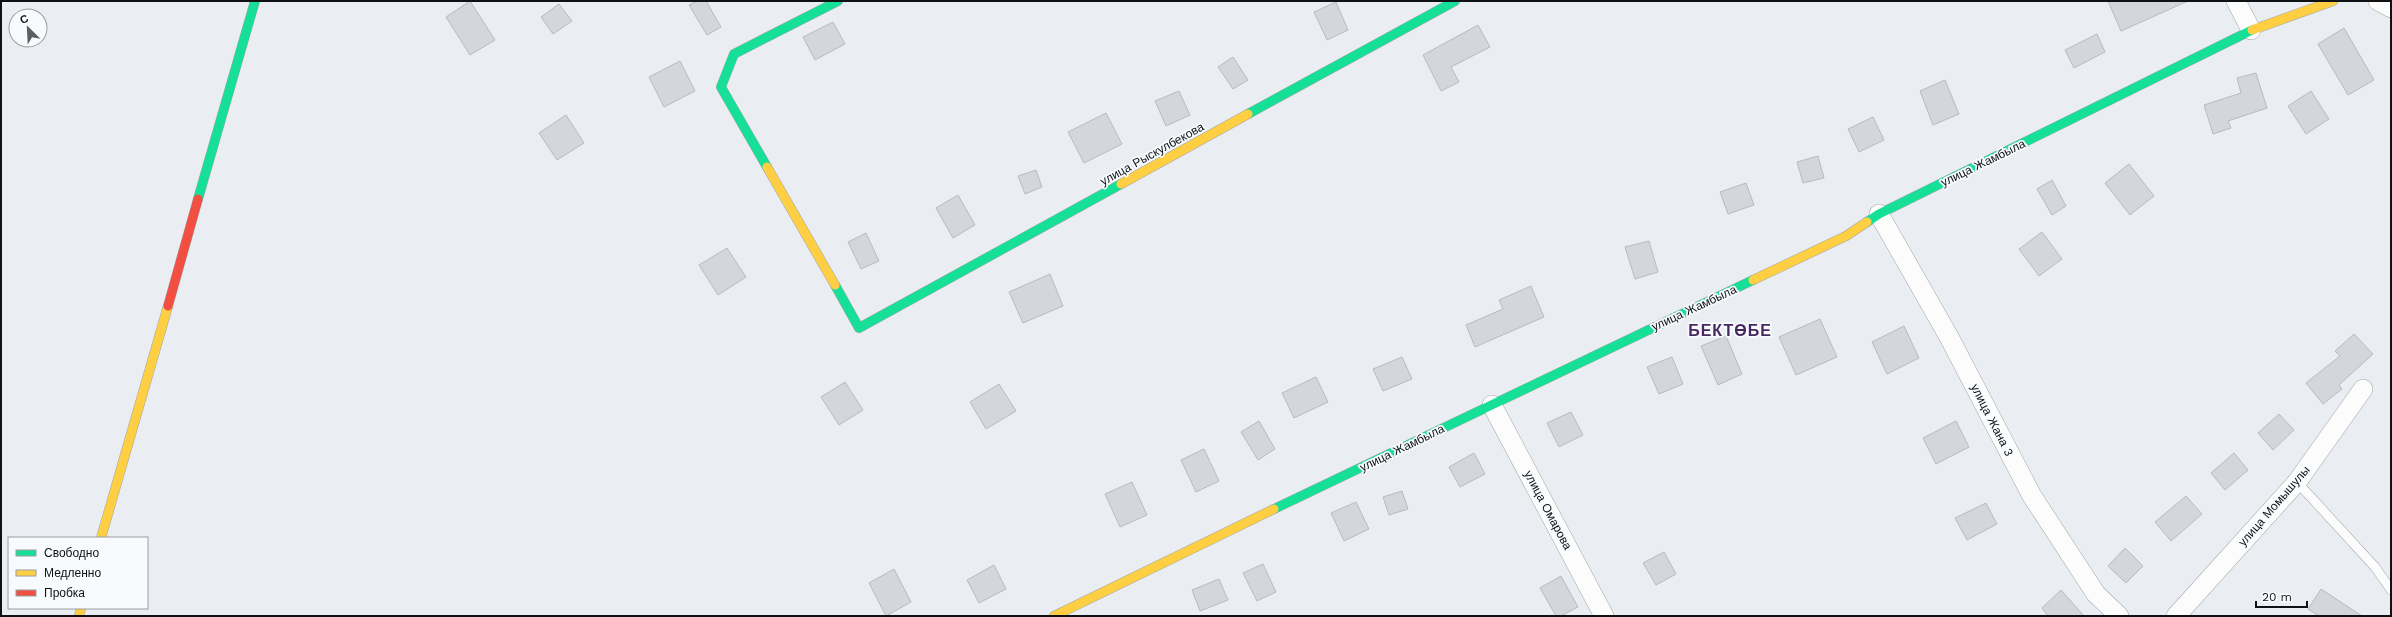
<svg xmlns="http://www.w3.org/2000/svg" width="2392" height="617" viewBox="0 0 2392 617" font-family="'Work Sans',sans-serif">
<rect width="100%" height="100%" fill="#eaeef2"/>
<path fill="#d3d6da" stroke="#b8bbbe" d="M 470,1 L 495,40 L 470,55 L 446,17 Z
M 697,1 L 706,1 L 721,27 L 707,35 L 689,5 Z
M 2108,1 L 2188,1 L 2121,31 Z
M 1336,2 L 1348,30 L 1327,40 L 1314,12 Z
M 559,4 L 572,21 L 553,34 L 541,17 Z
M 833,22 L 845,44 L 815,60 L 803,37 Z
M 1478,25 L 1490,47 L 1451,67 L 1459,82 L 1441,91 L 1423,55 Z
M 2344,28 L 2374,80 L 2348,95 L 2318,44 Z
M 2097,34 L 2105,52 L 2074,68 L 2065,50 Z
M 1233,57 L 1248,80 L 1233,89 L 1218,67 Z
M 680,61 L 695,91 L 664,107 L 649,77 Z
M 2256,73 L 2267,108 L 2228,121 L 2231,128 L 2213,134 L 2204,105 L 2241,93 L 2237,78 Z
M 1945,80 L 1959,114 L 1933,125 L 1920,91 Z
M 1179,91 L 1190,115 L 1166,126 L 1155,101 Z
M 2311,91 L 2329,119 L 2306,134 L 2288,106 Z
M 1106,113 L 1122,144 L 1084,163 L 1068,132 Z
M 566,115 L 584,143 L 557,160 L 539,133 Z
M 1873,117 L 1884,140 L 1859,152 L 1848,129 Z
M 1818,156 L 1824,178 L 1803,183 L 1797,162 Z
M 2129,164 L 2154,196 L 2130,215 L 2105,183 Z
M 1036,170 L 1042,187 L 1025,194 L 1018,176 Z
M 2052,180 L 2066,206 L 2052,215 L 2037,189 Z
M 1746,183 L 1754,205 L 1728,214 L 1720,192 Z
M 958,195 L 975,225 L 953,238 L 936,208 Z
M 2042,232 L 2062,259 L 2039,276 L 2019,249 Z
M 866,233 L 879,261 L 861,269 L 848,242 Z
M 1649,241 L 1658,272 L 1635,279 L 1625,247 Z
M 727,248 L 746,277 L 718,295 L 699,265 Z
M 1050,274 L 1063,306 L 1023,323 L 1009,292 Z
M 1531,286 L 1544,317 L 1475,347 L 1466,325 L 1503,309 L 1499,300 Z
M 1820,319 L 1837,357 L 1796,375 L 1779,337 Z
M 1904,326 L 1919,358 L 1887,374 L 1872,342 Z
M 2354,334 L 2373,354 L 2339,385 L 2342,389 L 2323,404 L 2306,383 L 2340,356 L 2335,351 Z
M 1726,336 L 1742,374 L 1718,385 L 1701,346 Z
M 1402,357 L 1412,379 L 1383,391 L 1373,369 Z
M 1672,357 L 1683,384 L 1659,394 L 1647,367 Z
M 1316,377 L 1328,402 L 1294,418 L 1282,393 Z
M 845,382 L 863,410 L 839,425 L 821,397 Z
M 999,384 L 1016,411 L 986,429 L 970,402 Z
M 1571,412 L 1583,435 L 1559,447 L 1547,423 Z
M 2279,414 L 2294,430 L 2273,450 L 2258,433 Z
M 1259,421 L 1275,449 L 1258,460 L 1241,432 Z
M 1956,421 L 1969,447 L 1936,464 L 1923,438 Z
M 1204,449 L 1219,481 L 1196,492 L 1181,460 Z
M 1474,453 L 1485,474 L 1460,487 L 1449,467 Z
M 2234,453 L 2248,470 L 2225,490 L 2211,473 Z
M 1132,482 L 1147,515 L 1120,527 L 1105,494 Z
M 1402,491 L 1408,509 L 1389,515 L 1383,497 Z
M 2186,496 L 2202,514 L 2171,541 L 2155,522 Z
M 1356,502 L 1369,529 L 1344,541 L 1331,513 Z
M 1986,503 L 1997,524 L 1967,540 L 1955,518 Z
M 2125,548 L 2143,566 L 2126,583 L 2108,566 Z
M 1664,552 L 1676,574 L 1656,585 L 1643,563 Z
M 1263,564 L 1276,592 L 1257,601 L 1243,573 Z
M 994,565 L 1006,589 L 979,603 L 967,580 Z
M 894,569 L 911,602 L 886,616 L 869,583 Z
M 1561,576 L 1578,607 L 1561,616 L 1556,616 L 1540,588 Z
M 1219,579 L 1228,600 L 1200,611 L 1192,590 Z
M 2321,589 L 2362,616 L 2319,616 L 2308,609 Z
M 2061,590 L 2084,616 L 2048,616 L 2042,608 Z"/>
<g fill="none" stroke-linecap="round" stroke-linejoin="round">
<defs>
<path id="lane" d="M 2297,482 L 2375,567 L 2391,590"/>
<path id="street" d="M 2236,1 L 2251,30
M 2378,1 L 2391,8
M 1879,214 L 1949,337 L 2032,496 L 2096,594 L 2119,616
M 1492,405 L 1604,616
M 2176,616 L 2297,482 L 2363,389"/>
<path id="fast" d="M 1248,114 L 1455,1
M 767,167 L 721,87 L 734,54 L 838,1
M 198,199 L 255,1
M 1867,222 L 1879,214 L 2252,30
M 835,285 L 859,328 L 1121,184
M 1274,509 L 1753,280"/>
<path id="slow" d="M 2252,30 L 2333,1
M 767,167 L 835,285
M 1121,184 L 1248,114
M 1753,280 L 1846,236 L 1867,222
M 101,538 L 168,306
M 79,616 L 81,608
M 1054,616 L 1274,509"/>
<path id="jam" d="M 168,306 L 198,199"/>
</defs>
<use href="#lane" stroke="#a2a6a9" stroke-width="10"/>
<use href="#street" stroke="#a2a6a9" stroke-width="20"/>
<use href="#fast" stroke="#a2a6a9" stroke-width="10"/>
<use href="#slow" stroke="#a2a6a9" stroke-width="10"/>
<use href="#jam" stroke="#a2a6a9" stroke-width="10"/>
<use href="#lane" stroke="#fcfcfd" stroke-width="9"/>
<use href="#street" stroke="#fcfcfd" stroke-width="19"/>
<use href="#fast" stroke="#16e098" stroke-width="9"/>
<use href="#slow" stroke="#ffcf43" stroke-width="9"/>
<use href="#jam" stroke="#f24e42" stroke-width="9"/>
</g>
<g text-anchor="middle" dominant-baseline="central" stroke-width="3.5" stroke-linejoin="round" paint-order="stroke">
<g font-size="12" fill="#0f1215" stroke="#f7fbfe">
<text transform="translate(1152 154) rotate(-29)">улица Рыскулбекова</text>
<text transform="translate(1983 163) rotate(-26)">улица Жамбыла</text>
<text transform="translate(1694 308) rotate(-25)">улица Жамбыла</text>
<text transform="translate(1992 420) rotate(63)">улица Жана 3</text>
<text transform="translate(1402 448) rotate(-26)">улица Жамбыла</text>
<text transform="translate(2274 506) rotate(-49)">улица Момышулы</text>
<text transform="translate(1548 510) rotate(62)">улица Омарова</text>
</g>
<g font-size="16" font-weight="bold" letter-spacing="1" fill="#482760" stroke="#f7fbfe">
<text x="1730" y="330">БЕКТӨБЕ</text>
</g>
</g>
<rect width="2392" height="617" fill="none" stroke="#0f1215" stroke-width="4"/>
<rect x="8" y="537" width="140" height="72" fill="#f7fbfe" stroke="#9a9ea1"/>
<rect x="16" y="550" width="20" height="6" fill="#16e098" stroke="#9a9ea1"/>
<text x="44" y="557" font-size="12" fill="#0f1215">Свободно</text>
<rect x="16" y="570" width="20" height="6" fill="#ffcf43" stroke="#9a9ea1"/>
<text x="44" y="577" font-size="12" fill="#0f1215">Медленно</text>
<rect x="16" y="590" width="20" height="6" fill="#f24e42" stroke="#9a9ea1"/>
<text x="44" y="597" font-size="12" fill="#0f1215">Пробка</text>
<g transform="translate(28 28) rotate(336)"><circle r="19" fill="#f7fbfe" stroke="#9a9ea1"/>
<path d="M0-3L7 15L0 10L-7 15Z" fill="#5c5f62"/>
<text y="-6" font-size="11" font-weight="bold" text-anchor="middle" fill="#0f1215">С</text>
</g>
<path d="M2256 601v6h51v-6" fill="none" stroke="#0f1215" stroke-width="2"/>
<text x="2262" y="601" font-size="12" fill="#0f1215" stroke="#f7fbfe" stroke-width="3" paint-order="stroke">20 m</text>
</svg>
